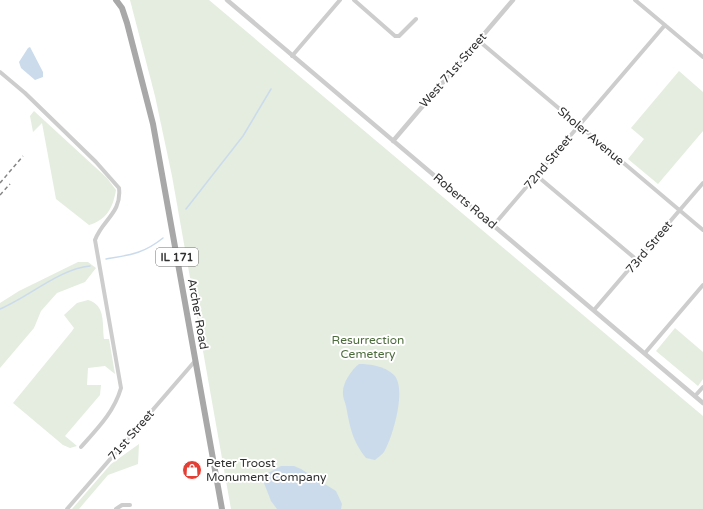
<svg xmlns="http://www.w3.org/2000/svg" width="703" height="509" viewBox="0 0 703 509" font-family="'Varela Round',sans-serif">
<rect width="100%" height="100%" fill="#fff"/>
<path fill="#e4eddf" d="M 130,0 L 209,0 L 703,416 L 703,509 L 231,509 L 172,176 L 155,96 Z
M 679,71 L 703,92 L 703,131 L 658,184 L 628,159 L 644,139 L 631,128 Z
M 34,111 L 107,178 L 116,190 C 113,207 107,220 89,225 L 56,199 L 42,123 L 33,132 L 30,116 Z
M 78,262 L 88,262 L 96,268 L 85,282 L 57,293 L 41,311 L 34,328 L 0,368 L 0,303 L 19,291 Z
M 88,300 C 106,305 102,324 104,339 L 109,339 L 115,374 L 105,366 L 88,368 L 87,385 L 101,385 L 100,395 L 65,436 L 77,446 L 70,448 L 63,445 L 13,403 L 72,331 L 74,328 L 64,315 L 77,303 Z
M 675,328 L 703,352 L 703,379 L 698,386 L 656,351 Z
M 139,444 L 138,464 L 108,475 L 79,509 L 72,509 L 111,464 Z"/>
<path fill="#cbdbec" d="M 30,47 L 43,72 L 43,77 L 35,80 L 21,68 L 19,62 L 28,48 Z
M 359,364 C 370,364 385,366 394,375 C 407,388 393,437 384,452 C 382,455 378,457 375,460 L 366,458 C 352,440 350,427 346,406 C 345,402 343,398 343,394 C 342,384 351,370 359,364 Z
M 281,466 L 294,466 L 301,469 L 336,491 L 342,504 L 341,509 L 277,509 L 271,501 L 264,483 L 268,473 Z"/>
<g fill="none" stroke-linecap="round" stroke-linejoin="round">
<path stroke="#cbdbec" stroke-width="1.5" d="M 186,209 L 243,136 L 271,89
M 106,259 C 130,255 143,254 163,238
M 0,309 C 29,297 59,269 90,266"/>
<path stroke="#cdcdcd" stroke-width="4" d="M 354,0 L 395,36 L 399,36 L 416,19
M 635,0 L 703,57
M 479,41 L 703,230
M 292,56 L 340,0
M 0,72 L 25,93 L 96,162 L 119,188 C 122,213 102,220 95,240 L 121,388 C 114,412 98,428 81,447
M 536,175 L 637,260
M 493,226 L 665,25
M 594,310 L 703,183
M 645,353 L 703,285
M 695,396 L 703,387
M 67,509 L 195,361
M 116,509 L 122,505 L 130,505"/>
<path stroke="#cdcdcd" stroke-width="4.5" d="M 227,0 L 703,403
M 393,141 L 513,0"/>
<path stroke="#a8a8a8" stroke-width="6" d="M 116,0 L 122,8 L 127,23 L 153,124 L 222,509"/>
<path stroke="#858585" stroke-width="1.5" stroke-dasharray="4 3" stroke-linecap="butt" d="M 0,183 L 23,156
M 0,195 L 10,184"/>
</g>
<defs>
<symbol id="shop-disc" viewBox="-11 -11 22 22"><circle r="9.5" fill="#e43f35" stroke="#fff"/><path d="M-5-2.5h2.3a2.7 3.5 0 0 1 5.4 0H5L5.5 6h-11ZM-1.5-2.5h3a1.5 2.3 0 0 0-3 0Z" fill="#fff"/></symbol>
</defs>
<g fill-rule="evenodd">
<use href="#shop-disc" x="181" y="459" width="22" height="22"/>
</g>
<g text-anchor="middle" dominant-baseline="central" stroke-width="4" stroke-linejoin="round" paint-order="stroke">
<rect fill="#fff" stroke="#6e6e6e" stroke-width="1" x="156" y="248" width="42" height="18" rx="3"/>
<g font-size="11" font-weight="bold" fill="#303030">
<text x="177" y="257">IL 171</text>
</g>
<g font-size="12" fill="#303030" stroke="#fff">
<text transform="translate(453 70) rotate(-49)">West 71st Street</text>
<text transform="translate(591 136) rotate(40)">Sholer Avenue</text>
<text transform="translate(548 162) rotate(-50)">72nd Street</text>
<text transform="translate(465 201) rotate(40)">Roberts Road</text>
<text transform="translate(649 247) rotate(-50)">73rd Street</text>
<text transform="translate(198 314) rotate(80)">Archer Road</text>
<text transform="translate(131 435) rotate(-49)">71st Street</text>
</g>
<g font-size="12" fill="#4d6c3d" stroke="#fff">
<text x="368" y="340">Resurrection<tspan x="368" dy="14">Cemetery</tspan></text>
</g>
<g font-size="12" fill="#303030" stroke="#fff" text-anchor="start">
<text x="206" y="463">Peter Troost<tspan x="206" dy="14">Monument Company</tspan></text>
</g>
</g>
</svg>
